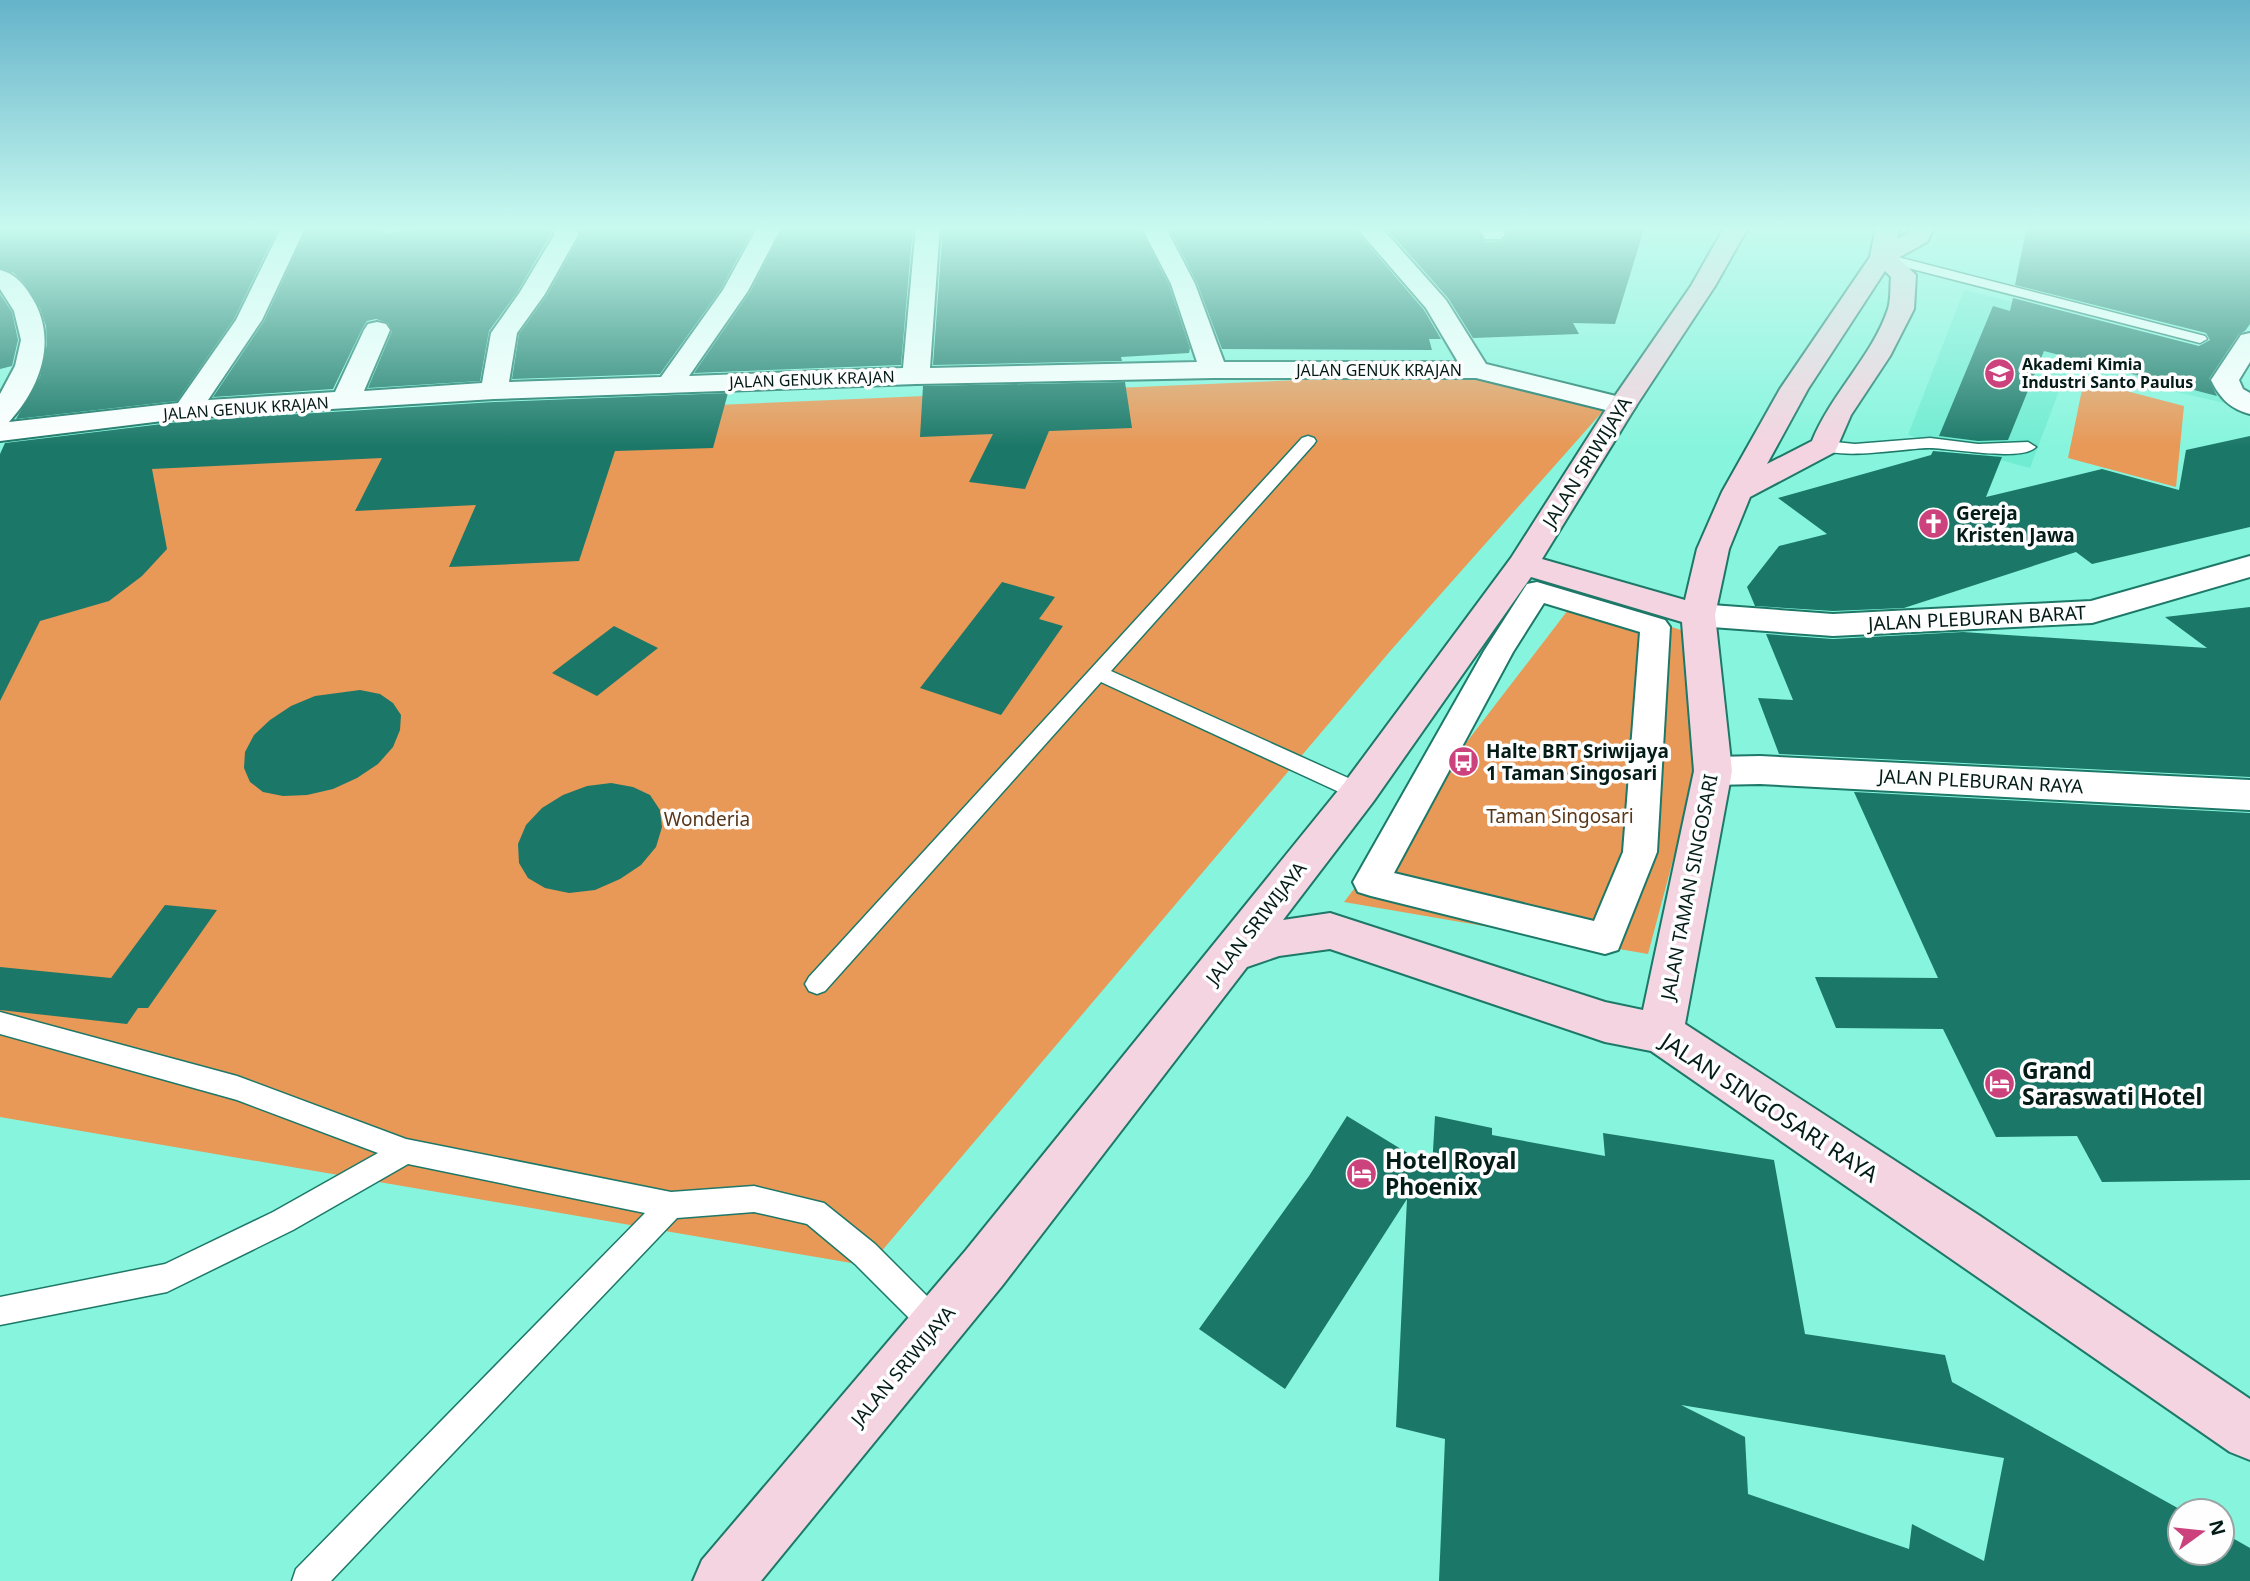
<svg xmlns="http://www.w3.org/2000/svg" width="2250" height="1581" viewBox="0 0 2250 1581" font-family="'Noto Sans',sans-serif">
<rect width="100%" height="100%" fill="#87f5dd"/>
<path fill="#70ecd2" d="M 1964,290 L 2236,357 L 2233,405 L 2068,367 L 2030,468 L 1908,435 Z"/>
<path fill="#e89857" d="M 1463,373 L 1604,410 L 1392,649 L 869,1266 L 0,1117 L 0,455 L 369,420 Z
M 2084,380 L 2184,406 L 2176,487 L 2068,458 Z
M 1578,597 L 1684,631 L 1696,773 L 1648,954 L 1344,902 Z"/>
<path fill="#1b7767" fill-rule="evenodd" d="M 0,226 L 279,226 L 234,319 L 177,401 L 16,419 L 40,377 L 47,344 L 46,326 L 40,308 L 25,284 L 14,273 L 0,268 Z
M 308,226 L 384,226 L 383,234 L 432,226 L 550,226 L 551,234 L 518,291 L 489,331 L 480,381 L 368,388 L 392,331 L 388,323 L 376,319 L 367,321 L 362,329 L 333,389 L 213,397 L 264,321 Z
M 580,226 L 755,226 L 721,289 L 660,374 L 512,379 L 519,334 L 547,295 L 580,236 Z
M 784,226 L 913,226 L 901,365 L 694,373 L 750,292 Z
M 943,226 L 1139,226 L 1169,285 L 1190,348 L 1189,353 L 1121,357 L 1122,361 L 933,365 Z
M 1168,226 L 1352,226 L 1424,310 L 1441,339 L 1429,339 L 1432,350 L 1222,349 L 1197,283 Z
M 1384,226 L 1476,226 L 1485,242 L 1503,241 L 1507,233 L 1505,226 L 1645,226 L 1615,324 L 1573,323 L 1579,334 L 1473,338 L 1448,298 Z
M 2027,226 L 2250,226 L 2250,324 L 2245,331 L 2239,334 L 2209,379 L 2217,396 L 2044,351 L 2008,440 L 1978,441 L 1939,436 L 1993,306 L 2010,311 L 2013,298 L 2199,346 L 2210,340 L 2206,333 L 2015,285 Z
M 0,294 L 12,312 L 18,340 L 12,366 L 0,369 Z
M 1125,382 L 1132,428 L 1049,431 L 1025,489 L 969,482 L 993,434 L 920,437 L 923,386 Z
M 728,393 L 713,448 L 615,451 L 579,561 L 449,567 L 476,505 L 355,511 L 382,458 L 152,469 L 167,549 L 142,576 L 109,601 L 40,621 L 0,701 L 0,454 L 5,443 L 187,421 L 494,402 Z
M 2250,436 L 2250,527 L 2092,564 L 2076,552 L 1904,608 L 1833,611 L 1755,606 L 1747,587 L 1779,546 L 1827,534 L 1778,498 L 1931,455 L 1933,451 L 2002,457 L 1986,497 L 2102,469 L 2179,490 L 2186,450 Z
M 1002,582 L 1055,597 L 1039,619 L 1063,626 L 1001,715 L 920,688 Z
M 2250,607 L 2250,777 L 1779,754 L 1758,698 L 1793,700 L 1766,634 L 1833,639 L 1963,632 L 2207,648 L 2165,617 Z
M 614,626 L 658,648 L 597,696 L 552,673 Z
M 360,690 L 380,694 L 393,703 L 401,715 L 400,730 L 393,747 L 378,764 L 357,778 L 333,789 L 307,795 L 283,796 L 263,792 L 250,782 L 244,768 L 245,752 L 254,735 L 270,720 L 291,706 L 315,696 Z
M 611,783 L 633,787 L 650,795 L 660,810 L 662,827 L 656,847 L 641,865 L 620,879 L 595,890 L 569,893 L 545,888 L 528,878 L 519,863 L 518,844 L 526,825 L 542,808 L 563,795 L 587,786 Z
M 1854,792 L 2250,813 L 2250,1180 L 2102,1182 L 2077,1136 L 1996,1137 L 1943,1029 L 1836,1028 L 1815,977 L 1938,978 Z
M 165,905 L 217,910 L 148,1008 L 138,1008 L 127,1024 L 0,1010 L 0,967 L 111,978 Z
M 1347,1116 L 1432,1168 L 1435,1116 L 1492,1128 L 1492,1135 L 1605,1156 L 1603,1133 L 1774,1160 L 1805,1334 L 1945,1355 L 1952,1382 L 2183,1511 L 2180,1511 L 2180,1553 L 2222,1553 L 2222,1532 L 2250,1548 L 2250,1581 L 1439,1581 L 1445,1439 L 1396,1427 L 1407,1199 L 1285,1389 L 1199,1329 L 1309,1176 ZM 1681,1405 L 2004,1458 L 1984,1561 L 1912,1524 L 1909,1549 L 1748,1494 L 1745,1437 Z"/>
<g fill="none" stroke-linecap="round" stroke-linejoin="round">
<defs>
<path id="service" d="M 1882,253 L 2205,336 L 2207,339 L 2200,343 L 1877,260 L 1877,254 Z
M 1308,436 L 1314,438 L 1316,441 L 1314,444 L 1111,671 L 1366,786 L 1370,792 L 1366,798 L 1359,800 L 1352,798 L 1101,682 L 825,991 L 817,994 L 809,991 L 805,984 L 809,977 L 1302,438 Z
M 1930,438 L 1978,444 L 2028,442 L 2036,447 C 2021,462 1951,448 1929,448 C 1906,448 1833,462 1817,446 L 1825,441 L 1855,444 Z
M 0,1012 L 237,1076 L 406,1139 L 671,1192 L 754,1186 L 824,1203 L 875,1244 L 946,1315 L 950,1325 L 946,1335 L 936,1339 L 926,1335 L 855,1264 L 807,1224 L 754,1212 L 677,1218 L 331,1581 L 292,1581 L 296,1569 L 645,1213 L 408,1164 L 293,1230 L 167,1292 L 0,1325 L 0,1297 L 165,1264 L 273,1212 L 378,1153 L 237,1100 L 0,1034 Z"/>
<path id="pedestrian" d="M 1537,582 L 1665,620 L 1670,627 L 1657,852 L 1618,950 L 1605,954 L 1371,896 L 1358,892 L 1353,882 L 1484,651 L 1527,584 ZM 1544,603 L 1640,632 L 1623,852 L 1594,921 L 1394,873 L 1513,652 Z"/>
<path id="minor" d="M 282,226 L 306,226 L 262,320 L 208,400 L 335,392 L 364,330 L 368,324 L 377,322 L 386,324 L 390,330 L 364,391 L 482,383 L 491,333 L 520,292 L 554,235 L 553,226 L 577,226 L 578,235 L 545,294 L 517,333 L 509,382 L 661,377 L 723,290 L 758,226 L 782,226 L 748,291 L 689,376 L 903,368 L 916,226 L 940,226 L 930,368 L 1197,362 L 1171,284 L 1141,226 L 1165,226 L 1195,284 L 1224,362 L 1458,362 L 1426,308 L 1355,226 L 1380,226 L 1446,300 L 1486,364 L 1632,400 L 1636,406 L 1632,412 L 1622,414 L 1476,378 L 1213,378 L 916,384 L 494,399 L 187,418 L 0,441 L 0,394 L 15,366 L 21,340 L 14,311 L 0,289 L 0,270 C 13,273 22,282 29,293 C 59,336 42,386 9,422 L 178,403 L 236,320 Z
M 1478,226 L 1502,226 L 1505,234 L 1501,239 L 1485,239 Z
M 2250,333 L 2250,362 L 2239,380 L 2243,389 L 2250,393 L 2250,414 C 2230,409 2220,398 2211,380 L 2241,335 Z
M 2250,556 L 2250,577 L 2092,623 L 1833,636 L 1698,626 L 1686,623 L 1681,615 L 1686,607 L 1698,604 L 1833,614 L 2091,601 Z
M 1760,756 L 2250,780 L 2250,810 L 1760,784 L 1713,785 L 1700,781 L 1694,771 L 1700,761 L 1713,757 Z"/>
<path id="secondary" d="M 1725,226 L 1749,226 L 1715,286 L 1636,406 L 1542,559 L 1685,600 L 1697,549 L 1722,492 L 1780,389 L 1870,257 L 1876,226 L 1900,226 L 1897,239 L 1909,233 L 1911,226 L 1935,226 L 1927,242 L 1898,258 L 1916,275 L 1914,309 L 1890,356 L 1851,415 L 1835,452 L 1750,497 L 1729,549 L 1715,615 L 1732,771 L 1685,1024 L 1980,1216 L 2250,1399 L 2250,1460 L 2230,1452 L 1651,1051 L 1605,1042 L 1330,949 L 1279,956 L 1247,967 L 1002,1286 L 761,1581 L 693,1581 L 702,1560 L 966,1250 L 1345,782 L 1511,558 L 1608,406 L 1691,286 ZM 1885,271 L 1891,277 C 1890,287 1891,300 1888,309 C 1873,355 1831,394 1812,441 L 1767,464 L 1808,389 ZM 1531,577 L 1682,622 L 1694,771 L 1643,1010 L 1605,1002 L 1330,913 L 1283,920 L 1373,802 Z"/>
</defs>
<use href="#service" stroke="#1d7868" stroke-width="3"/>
<use href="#pedestrian" stroke="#1d7868" stroke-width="4"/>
<use href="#minor" stroke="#1d7868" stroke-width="4"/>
<use href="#secondary" stroke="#1d7868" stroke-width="4"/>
<use href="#service" fill="#fff" fill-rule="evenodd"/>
<use href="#pedestrian" fill="#fff" fill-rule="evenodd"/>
<use href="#minor" fill="#fff" fill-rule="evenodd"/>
<use href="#secondary" fill="#f4d4e0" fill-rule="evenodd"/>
</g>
<linearGradient id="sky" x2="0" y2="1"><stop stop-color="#65b3ca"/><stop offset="0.51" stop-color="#c9faf0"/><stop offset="1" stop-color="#c9faf0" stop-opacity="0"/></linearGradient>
<rect width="2250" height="447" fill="url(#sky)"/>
<defs>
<symbol id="university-disc" viewBox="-11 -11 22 22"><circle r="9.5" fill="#cb427d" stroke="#fefefe"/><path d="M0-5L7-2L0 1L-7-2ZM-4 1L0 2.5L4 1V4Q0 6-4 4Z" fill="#fff"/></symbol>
<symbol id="church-disc" viewBox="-11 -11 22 22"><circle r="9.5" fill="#cb427d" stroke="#fefefe"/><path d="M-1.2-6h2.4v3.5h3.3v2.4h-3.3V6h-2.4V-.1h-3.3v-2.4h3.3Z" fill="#fff"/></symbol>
<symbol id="bus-disc" viewBox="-11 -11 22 22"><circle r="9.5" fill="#cb427d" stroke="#fefefe"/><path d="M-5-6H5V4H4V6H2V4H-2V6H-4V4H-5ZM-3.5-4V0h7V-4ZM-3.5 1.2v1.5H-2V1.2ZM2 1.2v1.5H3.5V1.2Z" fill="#fff"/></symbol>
<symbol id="hotel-disc" viewBox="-11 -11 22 22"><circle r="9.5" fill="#cb427d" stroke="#fefefe"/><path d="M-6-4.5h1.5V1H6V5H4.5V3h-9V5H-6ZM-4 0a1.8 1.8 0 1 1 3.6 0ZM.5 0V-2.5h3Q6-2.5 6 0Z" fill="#fff"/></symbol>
</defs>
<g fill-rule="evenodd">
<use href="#university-disc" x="1982" y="356" width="35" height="35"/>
<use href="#church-disc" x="1916" y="506" width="35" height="35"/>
<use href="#bus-disc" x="1446" y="744" width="35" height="35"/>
<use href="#hotel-disc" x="1982" y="1066" width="35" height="35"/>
<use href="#hotel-disc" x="1344" y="1156" width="35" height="35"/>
</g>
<g text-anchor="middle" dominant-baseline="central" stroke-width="7" stroke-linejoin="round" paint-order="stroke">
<g font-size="16" font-weight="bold" fill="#041c17" stroke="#fefefe" text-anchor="start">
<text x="2022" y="364">Akademi Kimia<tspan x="2022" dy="18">Industri Santo Paulus</tspan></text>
</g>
<g font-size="16" fill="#041c17" stroke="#fefefe">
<text x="1379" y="370">JALAN GENUK KRAJAN</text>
<text transform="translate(812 379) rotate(-2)">JALAN GENUK KRAJAN</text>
<text transform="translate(246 408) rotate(-4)">JALAN GENUK KRAJAN</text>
</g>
<g font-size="19" fill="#041c17" stroke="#fefefe">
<text transform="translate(1587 462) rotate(-58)">JALAN SRIWIJAYA</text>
<text transform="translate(1977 618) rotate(-3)">JALAN PLEBURAN BARAT</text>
<text transform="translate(1981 781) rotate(3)">JALAN PLEBURAN RAYA</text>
<text transform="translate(1689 887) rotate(-79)">JALAN TAMAN SINGOSARI</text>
<text transform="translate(1256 923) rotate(-52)">JALAN SRIWIJAYA</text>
<text transform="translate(903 1366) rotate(-50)">JALAN SRIWIJAYA</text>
</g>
<g font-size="19" font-weight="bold" fill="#041c17" stroke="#fefefe" text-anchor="start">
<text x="1956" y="513">Gereja<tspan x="1956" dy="22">Kristen Jawa</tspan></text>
<text x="1486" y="751">Halte BRT Sriwijaya<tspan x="1486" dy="22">1 Taman Singosari</tspan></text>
</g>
<g font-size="19" fill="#583619" stroke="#fefefe">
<text x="1560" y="816">Taman Singosari</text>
<text x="707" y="819">Wonderia</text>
</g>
<g font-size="23" font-weight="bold" fill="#041c17" stroke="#fefefe" text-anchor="start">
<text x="2022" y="1070">Grand<tspan x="2022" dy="26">Saraswati Hotel</tspan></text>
<text x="1385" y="1160">Hotel Royal<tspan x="1385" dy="26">Phoenix</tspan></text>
</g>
<g font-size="23" fill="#041c17" stroke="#fefefe">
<text transform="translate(1770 1107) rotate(33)">JALAN SINGOSARI RAYA</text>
</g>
</g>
<g transform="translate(2201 1532) rotate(75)"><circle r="33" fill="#fefefe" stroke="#9aa4a2" stroke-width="2"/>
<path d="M0-5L12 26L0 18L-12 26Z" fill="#cb427d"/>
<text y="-10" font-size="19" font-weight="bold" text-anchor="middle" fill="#041c17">N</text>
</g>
</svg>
